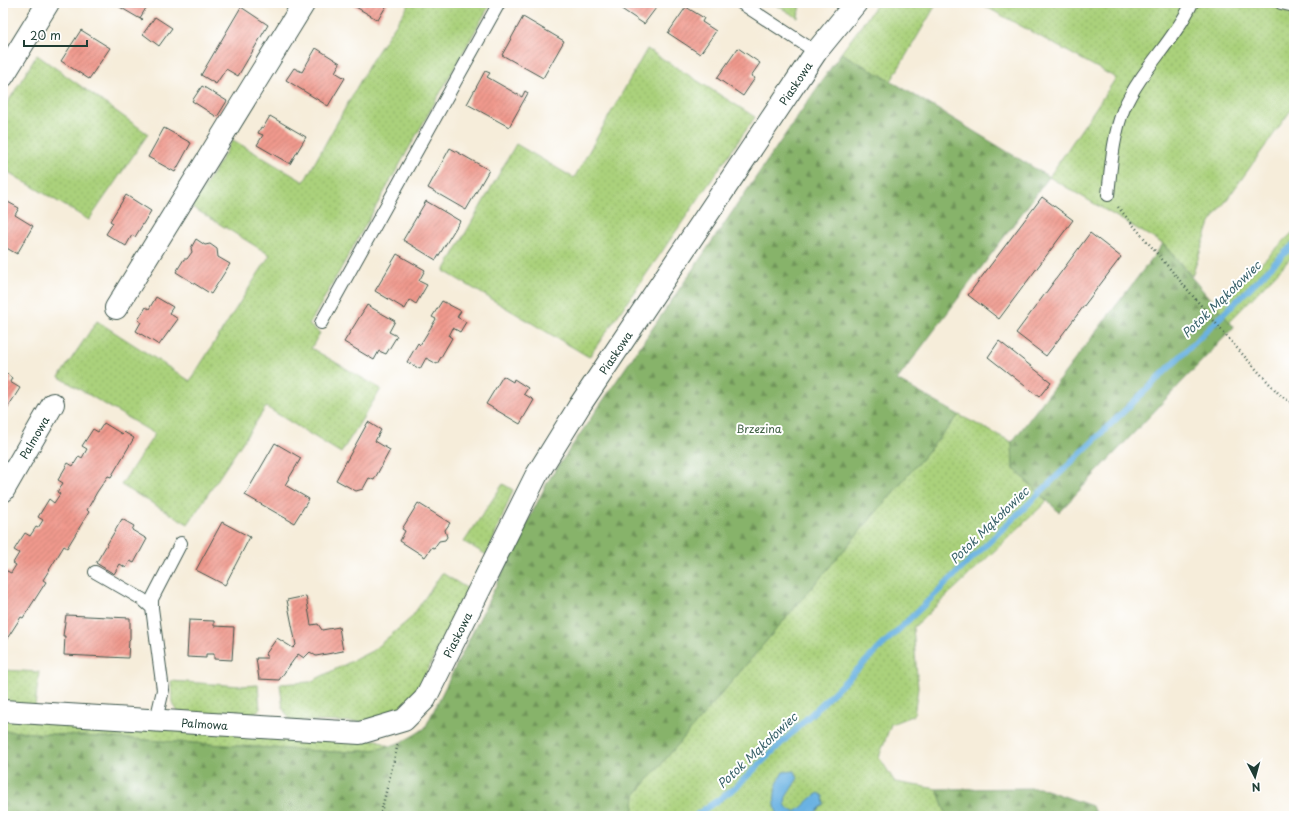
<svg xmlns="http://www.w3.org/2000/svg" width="1297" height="819" viewBox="0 0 1297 819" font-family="'Playpen Sans',sans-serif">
<defs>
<pattern id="grass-dots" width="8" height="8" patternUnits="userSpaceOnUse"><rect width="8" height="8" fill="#aad17b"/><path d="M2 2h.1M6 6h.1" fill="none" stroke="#92b46b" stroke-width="1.8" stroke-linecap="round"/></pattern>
<pattern id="forest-firs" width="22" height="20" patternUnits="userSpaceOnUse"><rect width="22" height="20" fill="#87b36b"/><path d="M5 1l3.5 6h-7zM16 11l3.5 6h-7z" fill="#6e9359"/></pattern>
<pattern id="building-hatch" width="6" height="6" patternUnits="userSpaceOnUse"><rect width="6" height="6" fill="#f0998d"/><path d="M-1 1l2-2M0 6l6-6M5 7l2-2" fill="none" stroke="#c27e74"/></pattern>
</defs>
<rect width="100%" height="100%" fill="#fff"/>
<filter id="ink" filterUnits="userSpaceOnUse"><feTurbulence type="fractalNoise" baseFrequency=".025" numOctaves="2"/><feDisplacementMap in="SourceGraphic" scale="8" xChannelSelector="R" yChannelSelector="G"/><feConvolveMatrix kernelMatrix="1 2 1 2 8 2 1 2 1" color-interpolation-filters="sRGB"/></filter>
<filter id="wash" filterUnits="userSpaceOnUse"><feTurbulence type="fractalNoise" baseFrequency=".012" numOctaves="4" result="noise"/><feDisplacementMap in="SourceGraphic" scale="16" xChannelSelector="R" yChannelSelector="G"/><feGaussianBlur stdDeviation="0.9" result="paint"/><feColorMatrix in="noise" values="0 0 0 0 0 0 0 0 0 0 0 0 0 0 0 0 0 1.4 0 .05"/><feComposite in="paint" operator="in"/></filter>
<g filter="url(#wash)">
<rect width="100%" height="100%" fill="#f6edda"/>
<path fill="url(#grass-dots)" stroke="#648758" d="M 410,3 L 491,3 L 309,325 L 320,333 L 311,348 L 381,389 L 341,453 L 266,407 L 188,524 L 121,485 L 155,434 L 59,377 L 97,321 L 190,381 L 270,255 L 192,207 L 233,140 L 304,182 L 372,60 Z
M 773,3 L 800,3 L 798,18 Z
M 878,3 L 937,3 L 891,81 L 841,53 Z
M 979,3 L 1270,3 L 1294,10 L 1294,106 L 1210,223 L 1192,276 L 1163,244 L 1049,177 L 1116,78 Z
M 647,49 L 755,117 L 589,357 L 444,271 L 516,144 L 574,178 Z
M 37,55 L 148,134 L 89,220 L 3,169 L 3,110 Z
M 1294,231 L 1294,255 L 1229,322 L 1216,308 Z
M 959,415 L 1012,442 L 1013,468 L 1047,501 L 913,628 L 918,688 L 914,715 L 891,724 L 879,757 L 895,782 L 937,789 L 947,816 L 633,816 L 635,795 Z
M 503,484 L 513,490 L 487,555 L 464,542 Z
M 442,573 L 468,589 L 421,683 L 400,710 L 362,722 L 291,721 L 283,709 L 280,684 L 310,682 L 372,651 L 411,618 Z
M 3,670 L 39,672 L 35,707 L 3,704 Z
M 171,681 L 241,686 L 258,685 L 260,709 L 252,715 L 188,715 L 178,712 L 172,702 Z
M 3,718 L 377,740 L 389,746 L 376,750 L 334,752 L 3,731 Z"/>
<path fill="url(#forest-firs)" stroke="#537850" d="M 841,53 L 891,81 L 1049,177 L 897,380 L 959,415 L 635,795 L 633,816 L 3,816 L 3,731 L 334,752 C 372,751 392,751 425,728 L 548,481 Z
M 1163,244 L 1234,327 L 1059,512 L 1013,468 L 1012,442 Z
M 1040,788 L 1092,806 L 1096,816 L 947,816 L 937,789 Z"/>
<path fill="#6ab2e2" stroke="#44788b" d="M 795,771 L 798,778 L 786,797 L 785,804 L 788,809 L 795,812 C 804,807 809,798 819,793 L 823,796 L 824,804 L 812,816 L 778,816 C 772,801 774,786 783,772 Z"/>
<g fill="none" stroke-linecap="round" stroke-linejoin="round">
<path stroke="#6ab2e2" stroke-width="6" d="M 695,816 L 735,788 L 1181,356 L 1294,244"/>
</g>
<g id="blocks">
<path fill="url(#building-hatch)" d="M 113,3 L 149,3 L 140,18 L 143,19 L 142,20 Z
M 349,3 L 388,3 L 378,20 Z
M 615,3 L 657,3 L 654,7 L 656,8 L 644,24 L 620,8 L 621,7 Z
M 241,7 L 268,25 L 238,76 L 226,69 L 216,84 L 201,75 Z
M 686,7 L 704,18 L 702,22 L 716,31 L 700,54 L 668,33 Z
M 155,17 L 172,28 L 159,46 L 143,34 Z
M 523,17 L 564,41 L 543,78 L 502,55 Z
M 81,30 L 110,48 L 89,79 L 61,61 Z
M 316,48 L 340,63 L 335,72 L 345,78 L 328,106 L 286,80 L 294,68 L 302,72 Z
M 738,48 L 760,63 L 751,76 L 755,78 L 743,96 L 717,78 Z
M 485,71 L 490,73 L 487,77 L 522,97 L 525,91 L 528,93 L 509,127 L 467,104 Z
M 202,86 L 227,101 L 217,117 L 192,101 Z
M 270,116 L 306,137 L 290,164 L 257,145 L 263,135 L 258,133 L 261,127 L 263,128 Z
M 164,128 L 191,143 L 175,172 L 148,157 Z
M 450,148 L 489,170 L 466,210 L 428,188 Z
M 126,195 L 151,211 L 135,237 L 132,235 L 126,246 L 106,234 L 113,223 L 110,221 Z
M 1042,197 L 1073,220 L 999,319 L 968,295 Z
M 4,200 L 19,208 L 15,215 L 33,226 L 17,254 L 3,246 Z
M 426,201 L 460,221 L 436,260 L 403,240 Z
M 1090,233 L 1121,257 L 1046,356 L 1016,333 Z
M 196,239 L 205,245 L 210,244 L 217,249 L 218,257 L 230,264 L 211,294 L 176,272 L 184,259 L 187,259 L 192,252 L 191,248 Z
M 397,254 L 425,270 L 419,281 L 427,285 L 416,304 L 410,300 L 405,309 L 375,291 Z
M 156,297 L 173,307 L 169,313 L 178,319 L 159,345 L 136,331 L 141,322 L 138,320 L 146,307 L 149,309 Z
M 442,301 L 461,311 L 457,317 L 466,322 L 460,332 L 453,328 L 449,336 L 452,338 L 437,364 L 426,358 L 420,369 L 407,362 L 418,343 L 420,345 L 436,319 L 432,317 Z
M 367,305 L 395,321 L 389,332 L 397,336 L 386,354 L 379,351 L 374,360 L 344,342 Z
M 999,341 L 1051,382 L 1039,397 L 988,357 Z
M 3,371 L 12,378 L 10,382 L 20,388 L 3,415 Z
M 503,376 L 513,382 L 514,379 L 528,388 L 524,394 L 534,400 L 520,424 L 486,404 Z
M 368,422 L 381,430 L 375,441 L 390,450 L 374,480 L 369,478 L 363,489 L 356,491 L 336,480 Z
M 104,423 L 122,434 L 124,432 L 134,438 L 111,477 L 108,476 L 97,492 L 87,510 L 89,512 L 67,548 L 64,546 L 43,580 L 46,582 L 23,618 L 21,617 L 3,645 L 3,574 L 5,570 L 11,573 L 16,565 L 13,563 L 19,553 L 14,550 L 19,542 L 25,533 L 30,536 L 36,527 L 38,528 L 43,520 L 38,517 L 49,499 L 54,503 L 60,494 L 57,492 L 63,483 L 58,480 L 68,463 L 73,466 L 79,456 L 82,458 L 87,449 L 82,446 L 93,429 L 98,432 Z
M 275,443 L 301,458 L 285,485 L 309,499 L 294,523 L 245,495 Z
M 418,503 L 450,523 L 445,530 L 447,537 L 445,540 L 439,541 L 434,548 L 432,547 L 425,557 L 400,541 L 405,531 L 402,529 Z
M 122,519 L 134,526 L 132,530 L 147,539 L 134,563 L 130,561 L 126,568 L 120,564 L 114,574 L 96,563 Z
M 222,522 L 250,537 L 225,585 L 196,570 Z
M 306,596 L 311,625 L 318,624 L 322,630 L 339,627 L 343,651 L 316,656 L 310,652 L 304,658 L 298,654 L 279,680 L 259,679 L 256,658 L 267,658 L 268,657 L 265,655 L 277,638 L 293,648 L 296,645 L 287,600 Z
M 66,615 L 130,618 L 130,639 L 129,640 L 128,658 L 64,655 L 65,636 L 63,636 Z
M 189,620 L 214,621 L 214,626 L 234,627 L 232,660 L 214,659 L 214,654 L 206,654 L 206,658 L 187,657 Z"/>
</g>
</g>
<g filter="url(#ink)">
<use href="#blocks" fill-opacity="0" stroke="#3f574d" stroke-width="1"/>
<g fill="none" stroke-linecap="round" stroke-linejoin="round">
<defs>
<path id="lane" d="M 741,3 L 816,52
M 1281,3 L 1294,6
M 1108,195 C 1111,167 1113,135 1124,108 C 1141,70 1174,41 1192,3
M 321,323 L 499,3
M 95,572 L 142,599 L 152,608
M 156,720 L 163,690 L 152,608 L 152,599 L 181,543"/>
<g id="street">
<path d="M 3,76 L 48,3"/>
<path d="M 116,308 L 304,3"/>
<path id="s1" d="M 3,491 L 53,404"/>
<path id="s2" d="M 3,711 L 360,733 L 404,720 L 425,699 L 536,476 L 580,405 L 816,52 L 856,3"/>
</g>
</defs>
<use href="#lane" stroke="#3f574d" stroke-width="14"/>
<use href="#street" stroke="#3f574d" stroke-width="24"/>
<path stroke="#3f574d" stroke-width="2.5" stroke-dasharray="1 3" stroke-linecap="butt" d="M 1118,207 L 1235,346 L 1279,394 L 1294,405
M 380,816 L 398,744"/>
<use href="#lane" stroke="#fff" stroke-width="12"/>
<use href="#street" stroke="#fff" stroke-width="22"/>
</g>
</g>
<g text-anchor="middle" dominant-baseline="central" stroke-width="4" stroke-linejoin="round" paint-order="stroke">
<g font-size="11" fill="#1f3d34" stroke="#fff">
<text stroke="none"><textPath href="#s2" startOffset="1153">Piaskowa</textPath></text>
<text stroke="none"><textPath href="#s2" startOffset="829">Piaskowa</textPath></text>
<text stroke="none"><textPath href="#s1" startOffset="62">Palmowa</textPath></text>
<text stroke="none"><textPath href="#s2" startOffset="505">Piaskowa</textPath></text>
<text stroke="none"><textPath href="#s2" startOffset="202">Palmowa</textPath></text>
</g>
<g font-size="11" fill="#426246" stroke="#fff">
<text x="759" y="428">Brzezina</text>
</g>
<g font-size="12" font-style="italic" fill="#366068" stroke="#fff">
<text transform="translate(1221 299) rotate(-44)">Potok Mąkołowiec</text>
<text transform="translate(989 525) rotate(-44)">Potok Mąkołowiec</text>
<text transform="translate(757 750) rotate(-43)">Potok Mąkołowiec</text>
</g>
</g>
<rect width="1297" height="819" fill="none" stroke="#fff" stroke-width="16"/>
<g transform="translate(1255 777) rotate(174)" stroke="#ffffff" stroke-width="3" paint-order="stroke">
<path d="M0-3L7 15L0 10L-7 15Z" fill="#1f3d34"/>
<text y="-6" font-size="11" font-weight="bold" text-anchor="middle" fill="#1f3d34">N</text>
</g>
<path d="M24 40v6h63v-6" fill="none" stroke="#1f3d34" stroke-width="2"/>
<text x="30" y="40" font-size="12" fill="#1f3d34" stroke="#ffffff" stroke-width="3" paint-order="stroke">20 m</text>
</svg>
